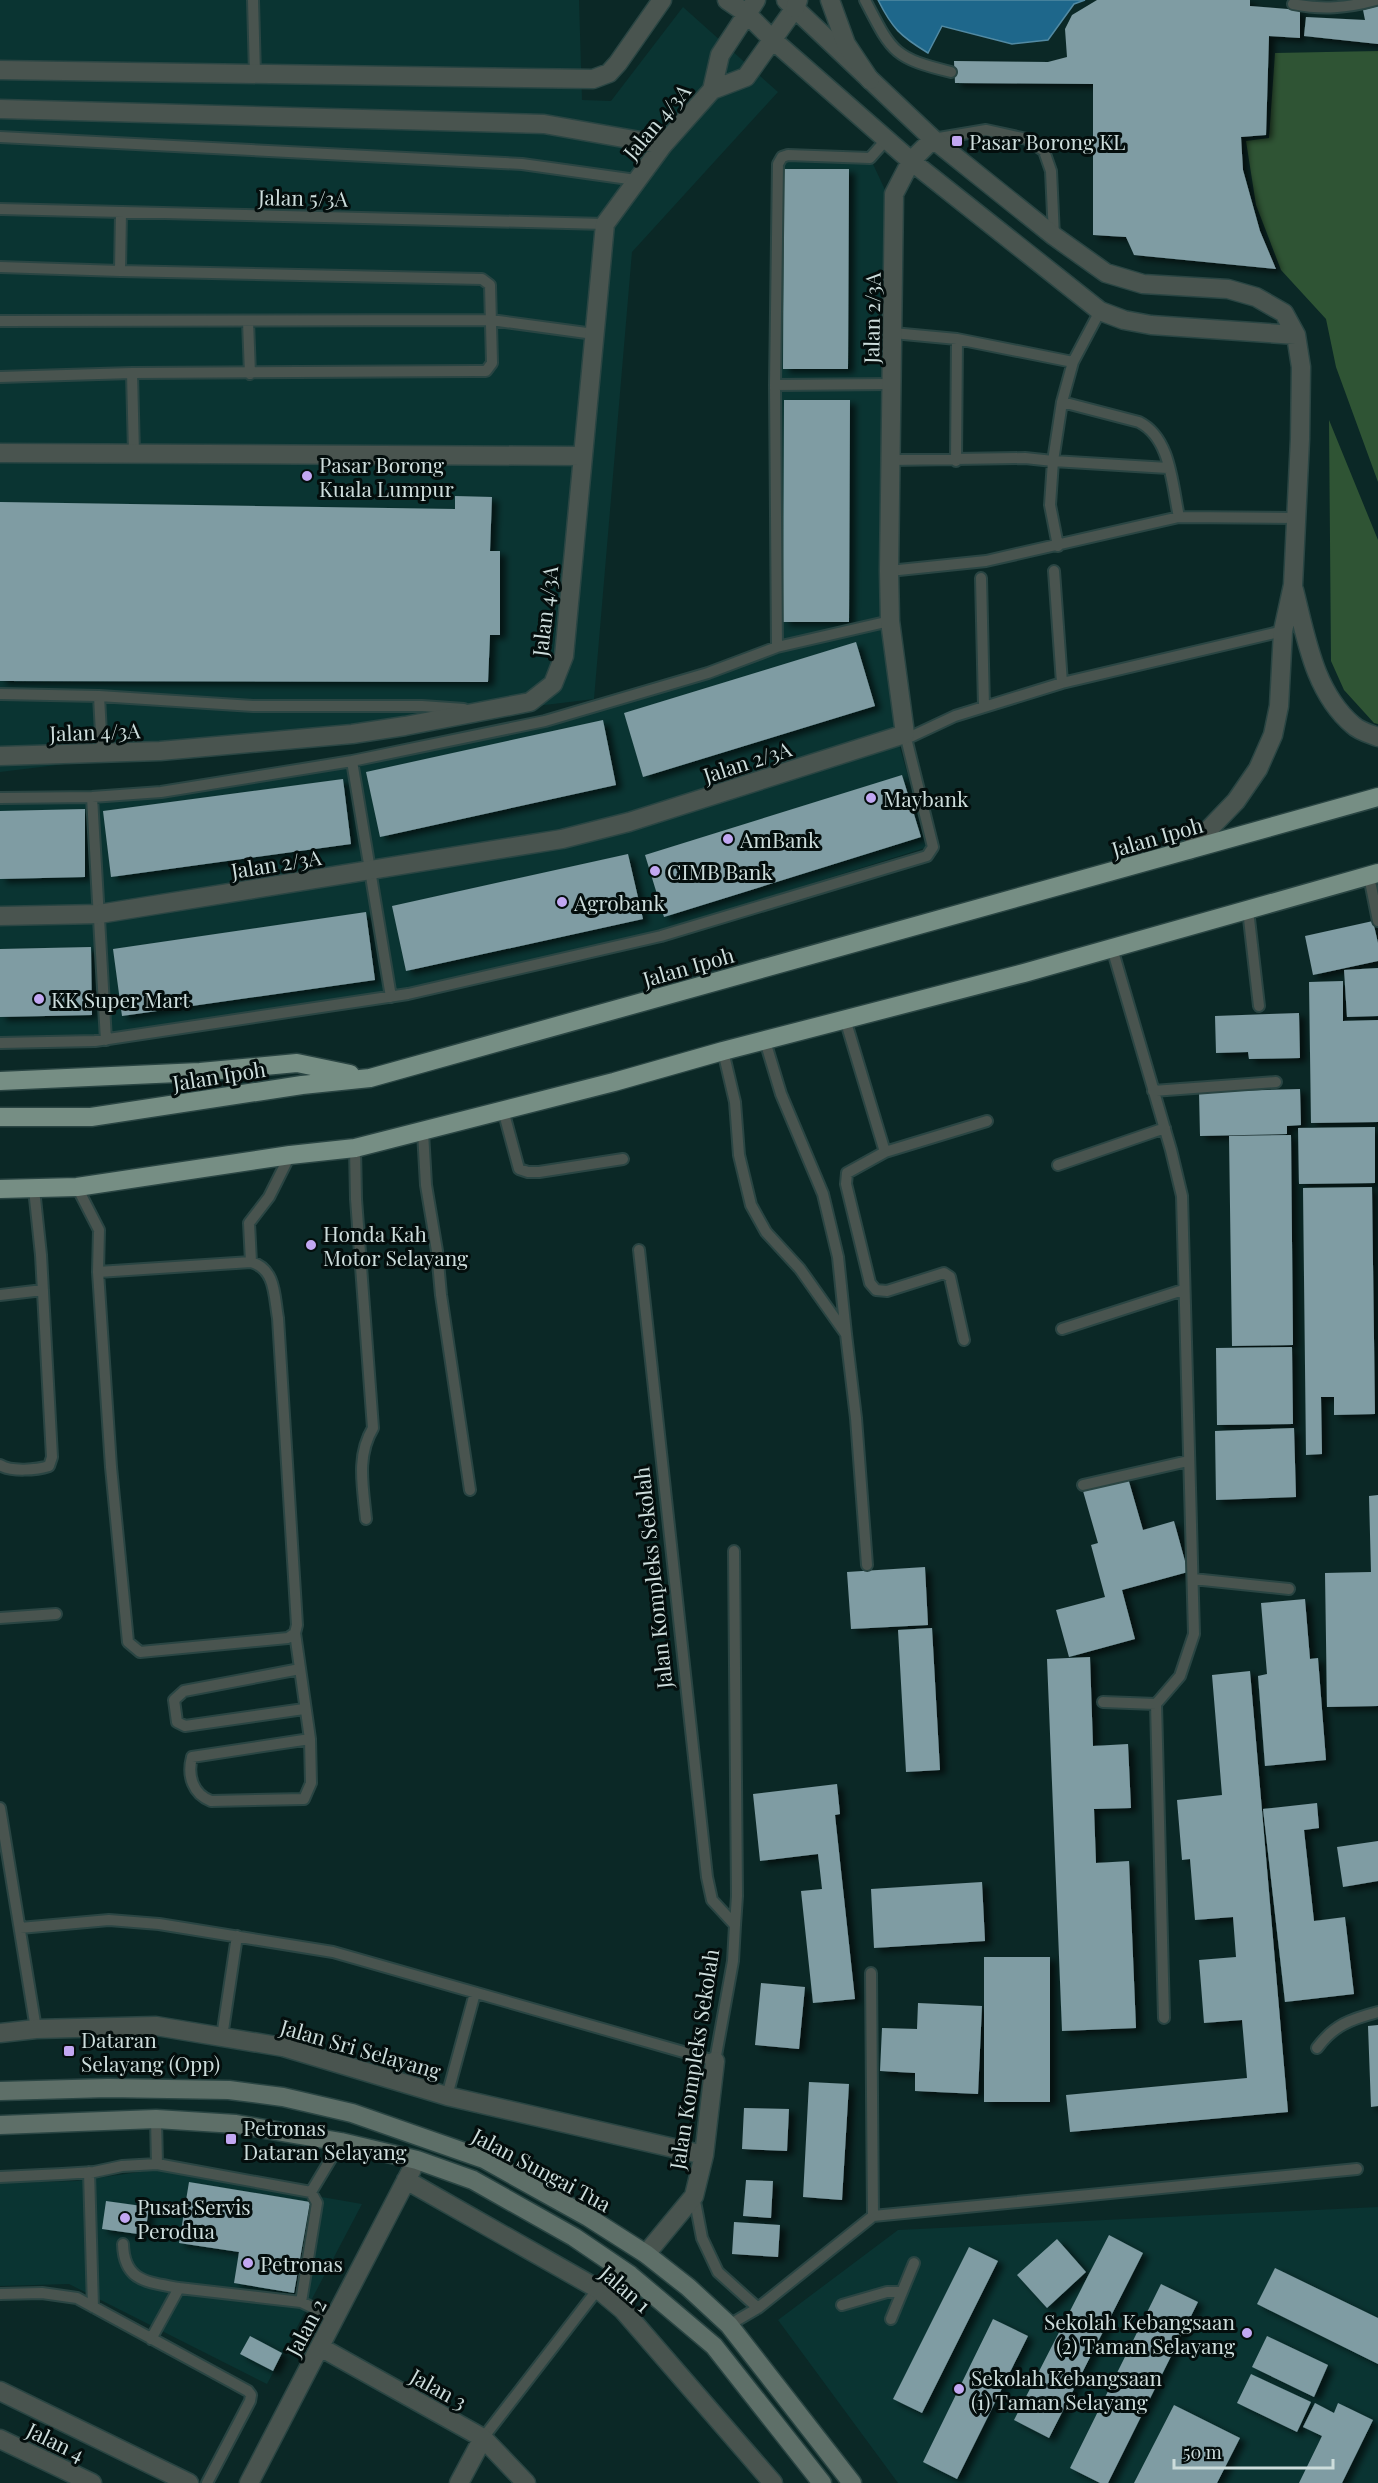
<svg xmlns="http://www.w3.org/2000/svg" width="1378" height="2483" viewBox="0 0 1378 2483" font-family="'Playfair Display',serif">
<defs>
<filter id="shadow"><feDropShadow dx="6" dy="4" stdDeviation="3" flood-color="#0009"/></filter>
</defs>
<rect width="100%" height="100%" fill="#0b2826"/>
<path fill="#0a3432" d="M 0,0 L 579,0 L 582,100 L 611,101 L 683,7 L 778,92 L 632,252 L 594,699 L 0,772 Z
M 791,160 L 873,164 L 886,192 L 895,730 L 928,847 L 657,932 L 384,994 L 101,1035 L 0,1037 L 0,803 L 99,803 L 163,796 L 358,766 L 545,726 L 708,677 L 782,652 L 780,390 L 783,167 L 786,161 Z
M 160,2169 L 362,2204 L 267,2384 L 69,2284 L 0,2286 L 0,2183 L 76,2181 Z
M 1378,2207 L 1378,2483 L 898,2483 L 778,2320 L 898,2230 Z"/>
<path fill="#2f5434" d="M 1378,51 L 1378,482 L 1336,367 L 1326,319 L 1281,270 L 1256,205 L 1246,141 L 1269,138 L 1275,53 Z
M 1329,420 L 1378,540 L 1378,724 L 1374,723 L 1344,690 L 1331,661 Z"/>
<path fill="#1e678b" stroke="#528aa3" stroke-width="1.5" d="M 878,0 L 1085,0 L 1074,4 L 1048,40 L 1012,44 L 942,26 L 928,53 C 900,36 892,28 878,0 Z"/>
<path fill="#7f9ca3" filter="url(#shadow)" d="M 1097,0 L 1250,0 L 1250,6 L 1300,10 L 1300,38 L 1269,36 L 1266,135 L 1241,137 L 1243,170 L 1260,231 L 1276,269 L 1134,255 L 1126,237 L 1093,235 L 1093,84 L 955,83 L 954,61 L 1048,62 L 1067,57 L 1065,29 L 1072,15 Z
M 1378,6 L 1378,44 L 1304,36 L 1306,17 L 1365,20 L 1363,10 Z
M 784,169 L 849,169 L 848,369 L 783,369 Z
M 784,400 L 850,400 L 849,622 L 783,622 Z
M 455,496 L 492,497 L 490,551 L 500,551 L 500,635 L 490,635 L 488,682 L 0,681 L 0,502 L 455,509 Z
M 856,642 L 875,706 L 643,777 L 624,713 Z
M 603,720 L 616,785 L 380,837 L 366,772 Z
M 902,775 L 921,837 L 664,917 L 645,855 Z
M 343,779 L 351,844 L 111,877 L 103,811 Z
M 85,809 L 85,877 L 0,879 L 0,811 Z
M 628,854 L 643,919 L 406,971 L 392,906 Z
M 366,912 L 375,980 L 122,1016 L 113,949 Z
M 1373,921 L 1378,943 L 1378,961 L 1313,975 L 1305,936 Z
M 91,947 L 92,1015 L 0,1017 L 0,949 Z
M 1378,968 L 1378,1016 L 1347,1017 L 1344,970 Z
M 1343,981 L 1343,1021 L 1378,1020 L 1378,1122 L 1311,1123 L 1309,982 Z
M 1299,1013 L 1300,1058 L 1249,1059 L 1248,1052 L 1216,1053 L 1215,1016 Z
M 1300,1089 L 1301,1125 L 1287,1126 L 1287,1134 L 1200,1136 L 1199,1092 Z
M 1375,1127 L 1375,1183 L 1299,1184 L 1298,1128 Z
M 1291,1135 L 1293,1345 L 1232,1346 L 1229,1136 Z
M 1372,1187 L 1375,1414 L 1334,1415 L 1334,1397 L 1321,1397 L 1322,1454 L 1306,1455 L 1303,1188 Z
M 1292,1347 L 1293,1424 L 1217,1425 L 1216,1348 Z
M 1294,1428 L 1296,1497 L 1216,1500 L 1215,1431 Z
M 1128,1478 L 1143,1530 L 1174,1521 L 1188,1572 L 1122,1590 L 1135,1639 L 1069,1657 L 1056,1610 L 1105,1597 L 1091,1545 L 1098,1543 L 1083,1491 Z
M 1378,1495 L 1378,1706 L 1327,1707 L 1325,1573 L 1371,1572 L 1369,1496 Z
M 925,1567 L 928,1625 L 851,1629 L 847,1572 Z
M 1305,1599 L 1310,1659 L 1318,1658 L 1326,1760 L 1265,1766 L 1258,1676 L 1267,1674 L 1261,1603 Z
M 932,1628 L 940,1770 L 906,1772 L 898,1630 Z
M 1090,1657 L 1093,1746 L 1128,1744 L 1131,1808 L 1094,1809 L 1096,1863 L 1129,1861 L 1136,2028 L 1062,2031 L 1047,1659 Z
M 1250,1671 L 1288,2112 L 1070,2132 L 1066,2095 L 1247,2078 L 1242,2020 L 1204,2023 L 1199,1960 L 1236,1957 L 1233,1917 L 1195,1920 L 1190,1859 L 1182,1860 L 1177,1800 L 1222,1795 L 1212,1675 Z
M 837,1784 L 840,1814 L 835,1815 L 855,1999 L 813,2003 L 801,1891 L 822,1889 L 818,1854 L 760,1861 L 753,1794 Z
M 1317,1803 L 1319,1828 L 1304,1830 L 1314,1921 L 1345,1917 L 1354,1994 L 1285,2002 L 1263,1809 Z
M 1378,1841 L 1378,1881 L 1343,1887 L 1337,1847 Z
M 982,1882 L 985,1941 L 874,1948 L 871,1889 Z
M 984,1957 L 1050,1957 L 1050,2102 L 984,2102 Z
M 761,1983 L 805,1987 L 799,2049 L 755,2045 Z
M 918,2003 L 982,2006 L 978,2094 L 915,2091 L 915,2073 L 880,2071 L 882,2028 L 917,2029 Z
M 1378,2025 L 1378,2106 L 1371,2107 L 1368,2026 Z
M 809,2082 L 849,2084 L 842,2200 L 803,2197 Z
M 744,2108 L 789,2109 L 787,2151 L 742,2149 Z
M 746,2180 L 773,2181 L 771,2218 L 743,2216 Z
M 189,2182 L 310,2202 L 294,2293 L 234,2283 L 239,2252 L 179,2243 Z
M 106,2201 L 149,2207 L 145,2235 L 102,2229 Z
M 734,2222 L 780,2225 L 778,2257 L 732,2254 Z
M 1109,2235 L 1143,2253 L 1049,2438 L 1014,2420 Z
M 1057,2239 L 1086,2272 L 1047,2308 L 1017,2275 Z
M 969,2247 L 998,2261 L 922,2413 L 893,2399 Z
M 1275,2268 L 1378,2318 L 1378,2364 L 1257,2304 Z
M 1161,2284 L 1198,2302 L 1108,2483 L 1100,2483 L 1070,2468 Z
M 993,2319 L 1028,2336 L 957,2479 L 923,2462 Z
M 250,2336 L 282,2353 L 273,2371 L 240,2354 Z
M 1267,2336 L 1328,2365 L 1314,2397 L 1252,2367 Z
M 1251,2374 L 1311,2402 L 1297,2432 L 1237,2403 Z
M 1315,2403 L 1334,2413 L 1338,2403 L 1373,2420 L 1342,2483 L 1299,2483 L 1322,2436 L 1303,2427 Z
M 1174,2405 L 1240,2438 L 1217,2483 L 1134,2483 Z"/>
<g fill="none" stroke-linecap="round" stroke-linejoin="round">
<defs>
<path id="service" d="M 253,0 L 255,75
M 865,0 C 892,52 893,58 951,72
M 1293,4 C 1322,10 1347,8 1376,0
M 0,137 L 522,164 L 636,180
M 933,139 L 986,130 L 1027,139 L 1044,151 L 1051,171 L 1054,236
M 0,209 L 605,224
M 0,267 L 120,271 L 121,212
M 1100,311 L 1073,362 L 1062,402 L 1053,461 L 1168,468
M 0,321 L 491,320 L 594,334
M 248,321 L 250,374
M 893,333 L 957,339 L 956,461
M 957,339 L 1073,362
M 132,373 L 134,454
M 0,377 L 132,373 L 475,371 L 486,371 L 492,363 L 490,285 L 482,279 L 120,271
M 775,385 L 893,384
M 1062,402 L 1139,422 C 1171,438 1172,485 1179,517
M 891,460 L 1025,458 L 1053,461 L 1050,505 L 1058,546
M 889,571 L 986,561 L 1179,517 L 1296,518
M 1054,571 L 1062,683
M 981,578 L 984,707
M 777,647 L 775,385 L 778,164 L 782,157 L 788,155 L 870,158 L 886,140
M 0,694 L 99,696 L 253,706 L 422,706 L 464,709
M 99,696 L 102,753
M 906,739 L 955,716 L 1062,683 L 1283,631
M 352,761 L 391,997
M 92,797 L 106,1040
M 0,798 L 92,797 L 161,792 L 352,761 L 545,721 L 708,673 L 777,647 L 890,621
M 1369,876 L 1378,921
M 1248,910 L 1259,1006
M 845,1019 L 885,1152 L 987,1121
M 765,1041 L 781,1094 L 823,1194 L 838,1257 L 846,1334
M 0,1043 L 95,1041 L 408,994 L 661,936 L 927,856 L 933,847 L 905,734
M 723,1051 L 735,1102 L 739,1155 L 751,1205 L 766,1232 L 800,1269 L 846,1334 L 856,1418 L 867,1565
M 1153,1091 L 1276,1082
M 503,1110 L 519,1169 L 528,1172 L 539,1172 L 623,1159
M 423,1132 L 426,1185 L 437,1251 L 441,1295 L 470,1490
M 355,1148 L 356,1199 L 373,1428 C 356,1456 363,1487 366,1519
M 885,1152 L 847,1173 L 846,1184 L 870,1283 L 876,1290 L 887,1291 L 944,1273 L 950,1277 L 964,1340
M 1058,1165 L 1165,1128
M 77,1187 L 99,1230 L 98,1272 L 111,1467 L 128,1642 L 140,1652 L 288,1638 L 295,1633 L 297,1625 L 278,1318 C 274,1296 276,1269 251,1262 L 98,1272
M 639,1250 L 707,1877 L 712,1900 L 735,1925 L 737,1896 L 734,1551
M 251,1262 L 249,1223 L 269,1197 L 290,1155
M 0,1295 L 43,1290
M 1062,1329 L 1183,1290
M 0,1465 C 11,1472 37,1470 49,1466 L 52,1457 L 41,1255 L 34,1189
M 1083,1485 L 1188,1461
M 1193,1579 L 1289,1589
M 0,1618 L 56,1614
M 295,1633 L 310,1739 L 311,1783 L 304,1799 L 211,1801 C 193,1794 187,1776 192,1757 L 310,1739
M 300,1669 L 184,1691 L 174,1700 L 177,1722 L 185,1726 L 304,1709
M 1103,1702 L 1156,1704 L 1180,1676 L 1194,1634 L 1182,1196 L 1171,1150 L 1112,948
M 1156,1704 L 1164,2018
M 0,1808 L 36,2029
M 20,1928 L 109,1920 L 159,1924 L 333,1952 L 715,2061 L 733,1961 L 735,1925
M 871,1973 L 873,2216
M 222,2037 L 237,1936
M 1317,2048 C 1334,2025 1351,2019 1378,2012
M 447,2096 L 475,1993
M 156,2119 L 157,2164 L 311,2192 L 341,2142
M 89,2172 L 93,2307
M 0,2177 L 62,2174 L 94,2172 L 122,2166 L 157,2164
M 694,2196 L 702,2238 L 718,2272 L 758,2308
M 873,2216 L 1357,2169
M 123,2244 C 124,2282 148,2282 179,2288
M 0,2294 L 42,2293 L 77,2298 L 248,2391 L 251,2395 L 250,2401 L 207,2483
M 301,2302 L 317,2203 L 311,2192
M 842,2305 L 887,2292 L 902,2292
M 891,2319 L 914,2263
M 729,2325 L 758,2308 L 873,2216
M 151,2339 L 179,2288 L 301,2302 L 335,2318
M 483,2438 L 598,2289"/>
<path id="minor" d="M 727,0 L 746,13 L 774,41 L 911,161 L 1100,311 L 1124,320 L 1151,325 L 1296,335
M 786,0 L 933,139 L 1054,236 L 1106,273 L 1143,284 L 1228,289 L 1256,297 L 1284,313 L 1296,335 L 1301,367 L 1300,439 L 1293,585 L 1283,631 L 1279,706 L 1273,735 L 1258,769 L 1236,801 L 1189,850
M 0,70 L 593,79 L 609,73 L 618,63 L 662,0
M 712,90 L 746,77 L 795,8
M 0,109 L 544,124 L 663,145
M 0,453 L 582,456
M 1294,590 C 1306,637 1314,692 1353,725 C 1359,731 1370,734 1378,737
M 0,756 L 160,751 L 352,734 L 405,726 L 530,702 L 553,684 L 564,656 L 605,224 L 663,145 L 712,90 L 720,55 L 756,0
M 0,916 L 99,914 L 562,839 L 629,822 L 905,734 L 890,621 L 889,571 L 894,194 L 911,161 L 933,139
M 0,2033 L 36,2029 L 156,2026 L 283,2047 L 447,2096 L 704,2155
M 406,2180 L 598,2289 L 623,2310 L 773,2483
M 646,2254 L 694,2196 L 704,2155 L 715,2061
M 320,2347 L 483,2438 L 526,2483
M 0,2391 L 189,2483
M 0,2439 L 92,2483
M 249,2483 L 412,2169
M 459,2483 L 483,2438"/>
<path id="tertiary" d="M 830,0 L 846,44 L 870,80
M 795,8 L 798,0"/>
<path id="secondary" d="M 0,2091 L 108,2088 L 229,2090 L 283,2097 L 352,2113 L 484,2159 L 588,2217 L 646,2254 L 688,2287 L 729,2325 L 852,2483
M 0,2125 L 156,2119 L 236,2124 L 341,2142 L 417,2160 L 473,2180 L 574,2237 L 630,2275 L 714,2346 L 822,2483"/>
<path id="trunk" d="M 0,1081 L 200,1072 L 297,1063 L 350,1074
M 0,1117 L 91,1117 L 302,1085 L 370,1078 L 1378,797
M 0,1189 L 77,1187 L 290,1155 L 355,1148 L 614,1082 L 723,1051 L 1024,973 L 1378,873"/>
</defs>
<use href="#service" stroke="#2a4543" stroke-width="14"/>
<use href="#minor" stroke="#2a4543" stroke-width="21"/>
<use href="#tertiary" stroke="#2a4543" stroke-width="21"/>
<use href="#secondary" stroke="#2a4543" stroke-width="21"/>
<use href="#trunk" stroke="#2a4543" stroke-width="21"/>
<use href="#service" stroke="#49544f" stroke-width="10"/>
<use href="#minor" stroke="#49544f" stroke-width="18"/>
<use href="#tertiary" stroke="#49544f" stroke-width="18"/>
<use href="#secondary" stroke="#5e6f68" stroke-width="18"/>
<use href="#trunk" stroke="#768e84" stroke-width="18"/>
</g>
<g fill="#c2a7f2" stroke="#040e0d" stroke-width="2">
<rect x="951" y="135" width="12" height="12" rx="3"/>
<circle cx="307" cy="476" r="6"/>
<circle cx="871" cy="798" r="6"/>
<circle cx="728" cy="839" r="6"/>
<circle cx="655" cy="871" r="6"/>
<circle cx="562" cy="902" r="6"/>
<circle cx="39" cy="999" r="6"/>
<circle cx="311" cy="1245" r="6"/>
<rect x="63" y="2045" width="12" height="12" rx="3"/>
<rect x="225" y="2133" width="12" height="12" rx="3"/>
<circle cx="125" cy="2218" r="6"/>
<circle cx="248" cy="2263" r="6"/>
<circle cx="1247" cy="2333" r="6"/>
<circle cx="959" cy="2389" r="6"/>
</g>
<g text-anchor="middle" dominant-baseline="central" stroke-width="6" stroke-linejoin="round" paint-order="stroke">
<g font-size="21" fill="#cddddc" stroke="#040e0d">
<text transform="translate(656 121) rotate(-50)">Jalan 4/3A</text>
<text transform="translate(303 197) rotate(1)">Jalan 5/3A</text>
<text transform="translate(871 318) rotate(-89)">Jalan 2/3A</text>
<text transform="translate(544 611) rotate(-83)">Jalan 4/3A</text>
<text transform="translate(95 731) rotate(-2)">Jalan 4/3A</text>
<text transform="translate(747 761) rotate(-18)">Jalan 2/3A</text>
<text transform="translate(1157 836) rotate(-16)">Jalan Ipoh</text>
<text transform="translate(276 863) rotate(-9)">Jalan 2/3A</text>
<text transform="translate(688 966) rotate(-16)">Jalan Ipoh</text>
<text transform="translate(219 1075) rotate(-9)">Jalan Ipoh</text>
<text transform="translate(652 1578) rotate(-96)">Jalan Kompleks Sekolah</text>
<text transform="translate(361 2048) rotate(16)">Jalan Sri Selayang</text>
<text transform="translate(693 2059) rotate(-81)">Jalan Kompleks Sekolah</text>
<text transform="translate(542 2169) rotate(28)">Jalan Sungai Tua</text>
<text transform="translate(626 2288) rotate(41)">Jalan 1</text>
<text transform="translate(305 2327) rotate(-62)">Jalan 2</text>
<text transform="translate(439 2388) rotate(29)">Jalan 3</text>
<text transform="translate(56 2441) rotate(26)">Jalan 4</text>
</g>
<g font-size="21" fill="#cddddc" stroke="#040e0d" text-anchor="start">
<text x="969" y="141">Pasar Borong KL</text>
<text x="319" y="464">Pasar Borong<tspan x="319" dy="24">Kuala Lumpur</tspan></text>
<text x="883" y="798">Maybank</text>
<text x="740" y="839">AmBank</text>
<text x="667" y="871">CIMB Bank</text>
<text x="574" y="902">Agrobank</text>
<text x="51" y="999">KK Super Mart</text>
<text x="323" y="1233">Honda Kah<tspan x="323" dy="24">Motor Selayang</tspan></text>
<text x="81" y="2039">Dataran<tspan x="81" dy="24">Selayang (Opp)</tspan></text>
<text x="243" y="2127">Petronas<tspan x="243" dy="24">Dataran Selayang</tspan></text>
<text x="137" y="2206">Pusat Servis<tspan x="137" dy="24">Perodua</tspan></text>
<text x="260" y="2263">Petronas</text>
<text x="1235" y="2321" text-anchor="end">Sekolah Kebangsaan<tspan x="1235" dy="24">(2) Taman Selayang</tspan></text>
<text x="971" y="2377">Sekolah Kebangsaan<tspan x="971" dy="24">(1) Taman Selayang</tspan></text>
</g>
</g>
<path d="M1174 2459v9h159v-9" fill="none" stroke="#cddddc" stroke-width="3"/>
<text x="1183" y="2459" font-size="18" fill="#cddddc" stroke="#040e0d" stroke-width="4.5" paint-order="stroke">50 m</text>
</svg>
